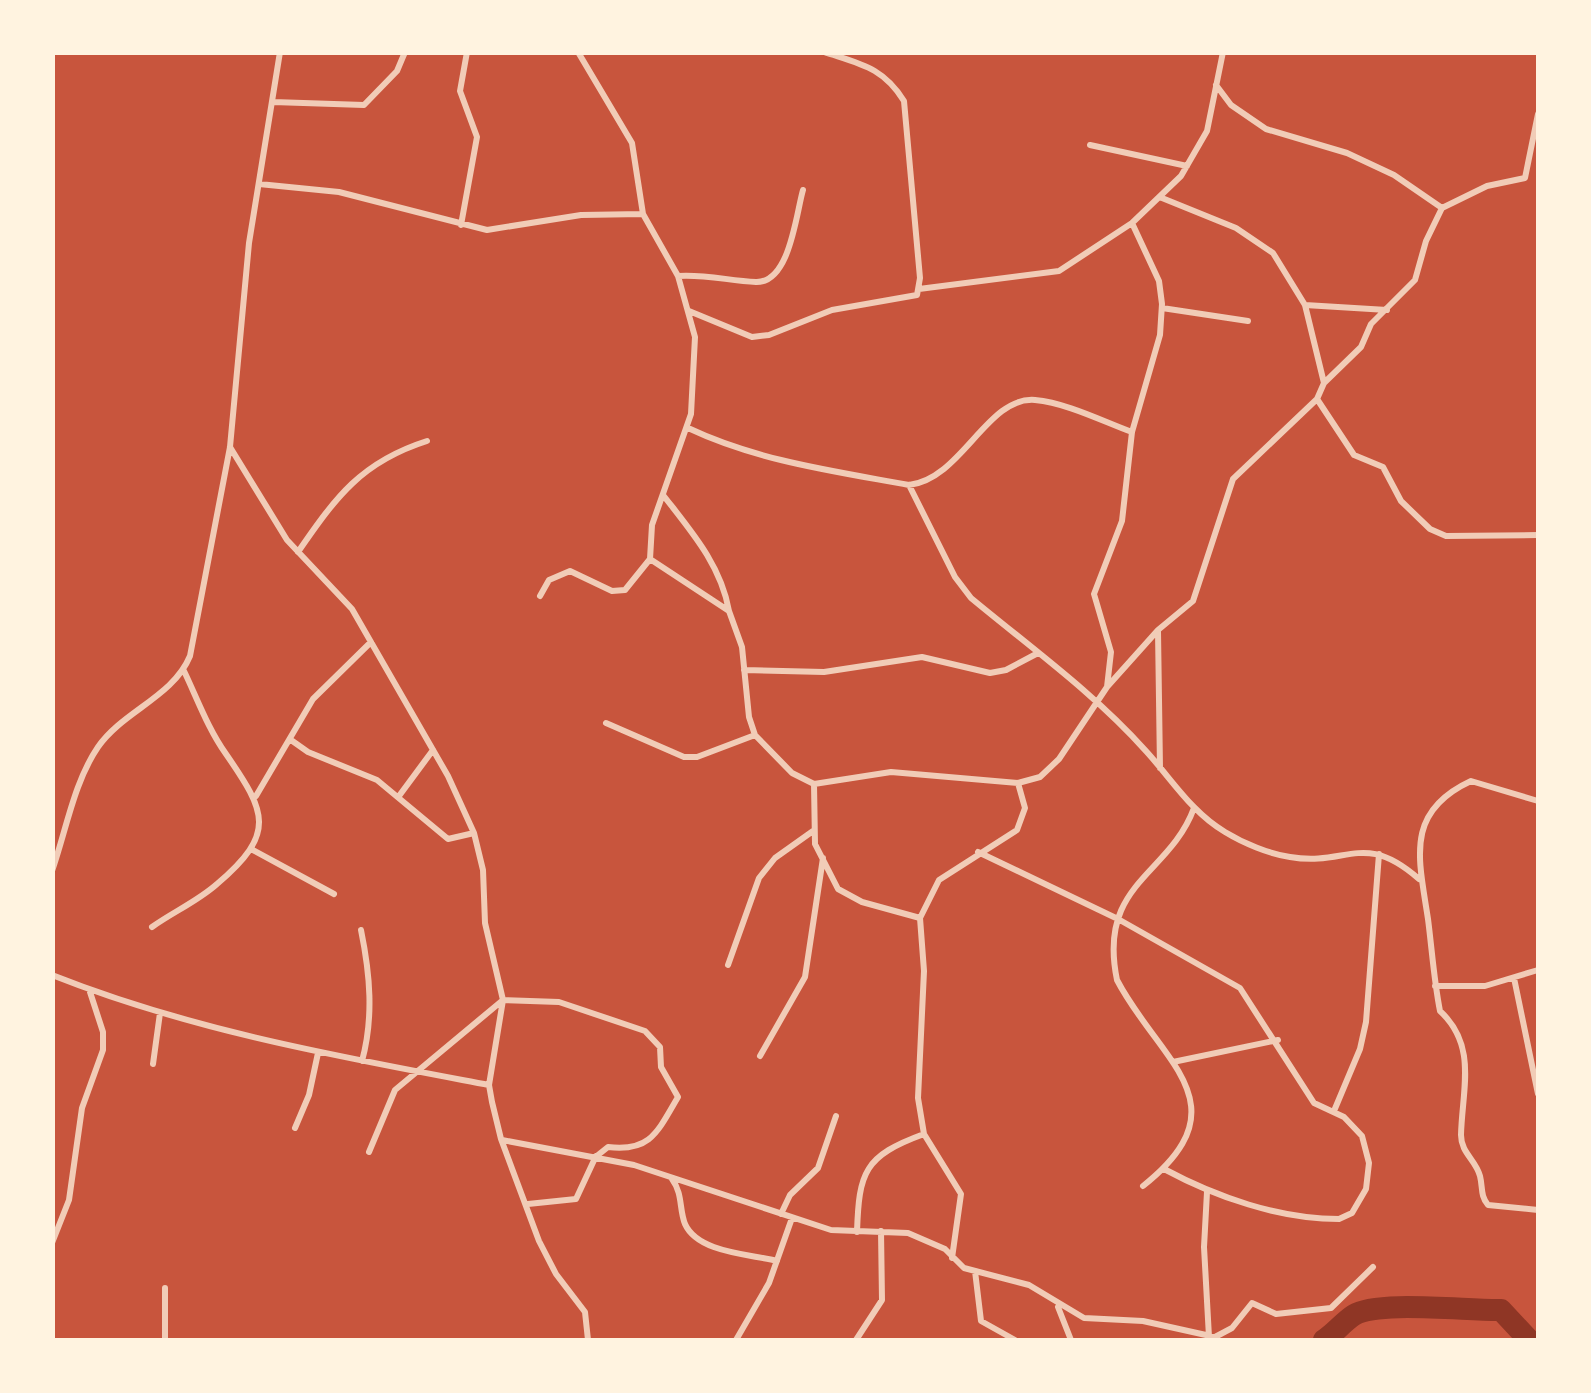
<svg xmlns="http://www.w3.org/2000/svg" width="1591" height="1393" viewBox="0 0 1591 1393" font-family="Lato,sans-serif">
<rect width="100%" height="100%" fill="#c8553d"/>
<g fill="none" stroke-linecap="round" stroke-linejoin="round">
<path stroke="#8f3625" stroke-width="22" d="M 1324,1340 C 1335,1333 1343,1322 1354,1315 C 1377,1300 1469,1311 1501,1310 L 1529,1340"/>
<path stroke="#f1ccb7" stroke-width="6" d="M 578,52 L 632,143 L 643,214 L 678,276 L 695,337 L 691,414 L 652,525 L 650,559 L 729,611 L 742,647 L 749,717 L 755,735 L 792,773 L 814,784 L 891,772 L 1018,783 L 1040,777 L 1059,759 L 1107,687 L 1158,630 L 1193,601 L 1233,479 L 1317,399 L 1324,383 L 1305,305 L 1273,253 L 1236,228 L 1162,198
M 1216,85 L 1231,105 L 1266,129 L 1347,153 L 1394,175 L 1442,208 L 1426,241 L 1415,280 L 1371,324 L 1361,347 L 1324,383
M 273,102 L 364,105 L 397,71 L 405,52
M 1090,145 L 1187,166
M 259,184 L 339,192 L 487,230 L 581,215 L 643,214
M 1442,208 L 1487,186 L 1525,178 L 1538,114
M 461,225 L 477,137 L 460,91 L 467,52
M 678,276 C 705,274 730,281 756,282 C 790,283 796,214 803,190
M 919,289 L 1059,271 L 1132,223 L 1181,176 L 1207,131 L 1223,52
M 1305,305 L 1387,310
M 1162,308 L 1248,321
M 689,311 L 752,337 L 769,335 L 832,310 L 917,295 L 920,278 L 904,101 C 883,67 860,64 824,52
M 1317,399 L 1354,455 L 1383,467 L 1401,501 L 1430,529 L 1446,536 L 1538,535
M 688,428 C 758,461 833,471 909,485 C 962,479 987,396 1035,400 C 1067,403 1102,421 1132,432
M 230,447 L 287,540 L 352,609 L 448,776 L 474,833 L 483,870 L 485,923 L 503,1000 L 489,1085 L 492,1102 L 501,1139 L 539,1241 L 556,1274 L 585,1312 L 588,1340
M 909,485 L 955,577 L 971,598 C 1030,647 1094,693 1145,750 C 1171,778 1191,812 1225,832 C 1243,843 1269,854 1290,857 C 1348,867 1363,830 1419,879
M 663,495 C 691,531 721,565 729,611
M 298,552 C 336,497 361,462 427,441
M 540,596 L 549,580 L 570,571 L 612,591 L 625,590 L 650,559
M 1158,631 L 1160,768
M 744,670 L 824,672 L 922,657 L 990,673 L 1006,670 L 1038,653
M 1107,687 L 1111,652 L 1094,594 L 1122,521 L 1132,432 L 1160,335 L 1162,304 L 1159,281 L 1132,223
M 606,723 L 684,757 L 697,757 L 755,735
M 291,740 L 308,752 L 377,780 L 448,839 L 474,833
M 814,784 L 815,844 L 838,889 L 862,902 L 920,918
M 256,796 L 313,699 L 371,642
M 399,796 L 433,750
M 1538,801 L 1471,781 C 1404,812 1419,859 1428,919 C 1432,950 1434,981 1440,1011 C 1478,1046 1462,1090 1461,1135 C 1461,1153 1476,1160 1480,1176 C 1483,1188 1480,1195 1488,1205 L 1538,1210
M 251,849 L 334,894
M 978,852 L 1118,919 L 1240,988 L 1314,1103 L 1344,1117 L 1362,1136 L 1369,1163 L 1366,1189 L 1352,1213 L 1339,1219 C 1279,1219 1216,1197 1164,1169
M 52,871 C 66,831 74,782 98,747 C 123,711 173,697 190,656 L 230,447 L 249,243 L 280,52
M 152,927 C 173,912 198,901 217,884 C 277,833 266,812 226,754 C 208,729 197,698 184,671
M 361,930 C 370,974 374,1017 362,1061
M 728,965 L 759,878 L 775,858 L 813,831
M 52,975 C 193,1031 341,1057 489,1085
M 1514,978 L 1538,1094
M 1435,986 L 1485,986 L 1538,970
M 760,1056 L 805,977 L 823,858
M 1173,1062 L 1278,1040
M 153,1064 L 160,1013
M 1334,1111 L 1360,1049 L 1366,1022 L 1379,854
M 295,1128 L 309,1095 L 318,1053
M 502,1140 L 634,1165 L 831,1230 L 908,1233 L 945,1249 L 964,1268 L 1029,1285 L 1084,1318 L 1143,1321 L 1215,1337 L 1232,1328 L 1252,1303 L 1276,1314 L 1331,1308 L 1373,1267
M 369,1152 L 395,1090 L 503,1000 L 559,1002 L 645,1031 L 660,1047 L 661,1067 L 678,1097 C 657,1133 650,1152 608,1147 L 598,1155
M 672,1179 C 683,1194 679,1209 685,1224 C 698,1253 750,1254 777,1261
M 1143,1186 C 1246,1104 1159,1061 1117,980 C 1097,883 1169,876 1194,808
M 1207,1192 L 1204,1247 L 1209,1337
M 528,1204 L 576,1199 L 596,1156
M 781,1214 L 790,1195 L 818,1168 L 836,1116
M 857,1232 C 859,1172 864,1156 924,1134
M 52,1243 L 69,1200 L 82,1108 L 103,1050 L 103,1032 L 90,992
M 952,1258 L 961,1194 L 924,1134 L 918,1098 L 924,971 L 920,918 L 939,880 L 1017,830 L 1025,808 L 1018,783
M 975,1271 L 981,1321 L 1015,1340
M 1058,1307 L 1071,1340
M 165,1340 L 165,1288
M 736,1340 L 769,1283 L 792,1218
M 856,1340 L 882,1300 L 881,1231"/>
</g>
<rect width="1591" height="1393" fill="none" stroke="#fff3e0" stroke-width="110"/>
</svg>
